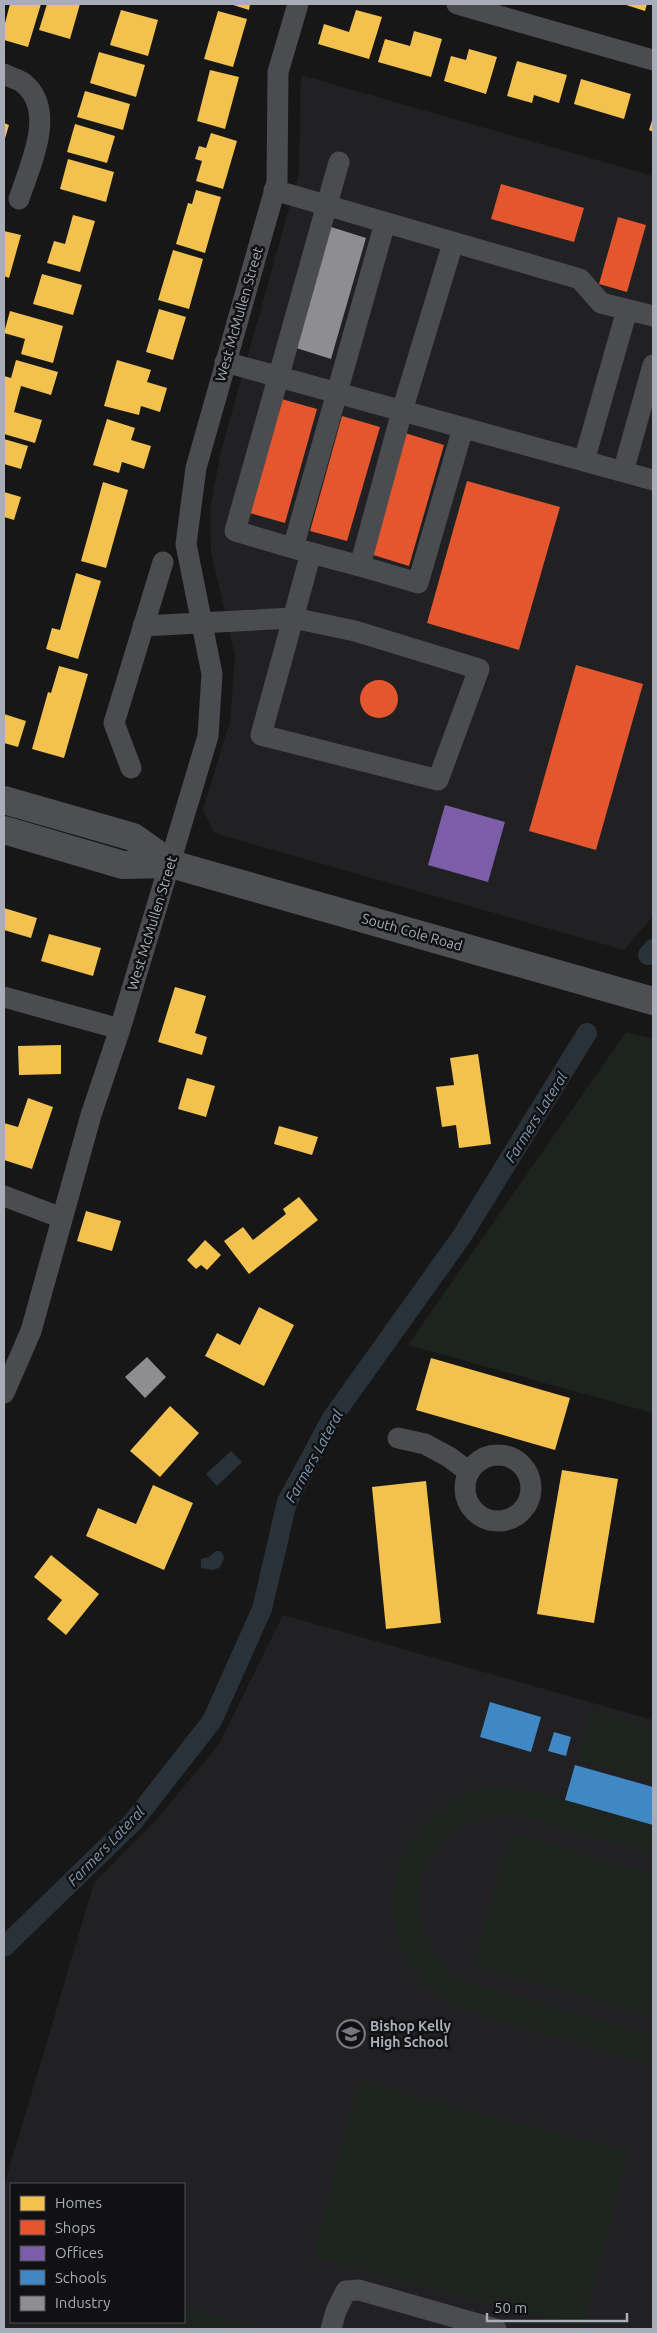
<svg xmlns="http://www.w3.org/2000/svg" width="657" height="2333" viewBox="0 0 657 2333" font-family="Ubuntu,sans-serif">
<rect width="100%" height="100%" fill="#171717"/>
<path fill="#212123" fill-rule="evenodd" d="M 301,75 L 653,176 L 653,916 L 624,950 L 214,833 L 203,810 L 230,721 L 235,656 L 211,552 L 210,509 L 221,451 L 299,173 Z
M 283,1615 L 653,1720 L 653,2329 L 4,2329 L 4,2186 L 94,1883 L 159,1817 L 219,1744 ZM 11,2184 L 184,2184 L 184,2322 L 11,2322 Z"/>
<path fill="#1d241e" d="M 626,1032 L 653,1039 L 653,1413 L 408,1345 Z
M 591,1710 L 653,1728 L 653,1781 L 577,1760 Z
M 503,1787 L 544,1794 L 653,1825 L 653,1854 C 624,1846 595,1837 565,1829 C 543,1823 519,1813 495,1816 C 407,1826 391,1938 465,1981 L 653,2036 L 653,2065 L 472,2013 C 451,2005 431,1993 416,1975 C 371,1917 394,1829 459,1797 C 473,1790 488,1789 503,1787 Z
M 511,1833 L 653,1874 L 653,2016 L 473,1965 Z
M 359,2081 L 629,2152 L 583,2328 L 313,2257 Z
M 184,2306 L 258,2329 L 32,2329 L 33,2322 L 184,2322 Z"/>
<path fill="#2a3239" d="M 231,1451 L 242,1462 L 217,1486 L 206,1474 Z
M 216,1551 L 220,1551 L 223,1554 L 224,1559 L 219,1568 L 213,1570 L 201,1568 L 201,1559 L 209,1557 Z"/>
<path fill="#f2c14e" d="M 10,4 L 41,4 L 28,47 L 4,40 L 4,27 Z
M 47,4 L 80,4 L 70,39 L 39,30 Z
M 230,4 L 250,4 L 249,10 Z
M 623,4 L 647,4 L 645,11 Z
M 121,10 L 158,20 L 148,56 L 110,45 Z
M 356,10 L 382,17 L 369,59 L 318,44 L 324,24 L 349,32 Z
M 218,11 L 247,19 L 233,67 L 204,59 Z
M 414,31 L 442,39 L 431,77 L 378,62 L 385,39 L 410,46 Z
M 469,49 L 497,57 L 486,94 L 444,81 L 451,56 L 466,60 Z
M 99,52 L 145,65 L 136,97 L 90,83 Z
M 517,61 L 567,75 L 559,103 L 534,95 L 532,103 L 507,96 Z
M 210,70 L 239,77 L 225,129 L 197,121 Z
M 581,79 L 631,94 L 624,119 L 574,104 Z
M 85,91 L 130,104 L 123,130 L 77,117 Z
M 653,117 L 653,132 L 649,130 Z
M 4,123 L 9,125 L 4,142 Z
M 75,124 L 115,136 L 107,163 L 67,152 Z
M 211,133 L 237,141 L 223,189 L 196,181 L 202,161 L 195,159 L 199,146 L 206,148 Z
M 68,159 L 114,172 L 106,202 L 60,189 Z
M 196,190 L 221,197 L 205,253 L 176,244 L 188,203 L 192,204 Z
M 73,215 L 95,221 L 80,272 L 47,263 L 54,241 L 65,244 Z
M 4,231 L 21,235 L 9,278 L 4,276 Z
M 173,250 L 203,259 L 189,309 L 158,300 Z
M 42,274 L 82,285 L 73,315 L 33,304 Z
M 159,309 L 186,317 L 173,360 L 146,352 Z
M 10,311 L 63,326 L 53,363 L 21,354 L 25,339 L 4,333 Z
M 16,360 L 58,372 L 51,395 L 21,386 L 14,412 L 42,420 L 35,443 L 4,434 L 4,376 L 11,378 Z
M 117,360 L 151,370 L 147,382 L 167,388 L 160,412 L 141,406 L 139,415 L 104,406 Z
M 107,419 L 135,428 L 131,440 L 151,446 L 144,469 L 122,462 L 119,473 L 93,465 Z
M 4,439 L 28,446 L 21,469 L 4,464 Z
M 103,482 L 128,490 L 106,568 L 81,561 Z
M 4,492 L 21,497 L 14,520 L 4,517 Z
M 76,573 L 101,581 L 78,659 L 46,649 L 52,628 L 60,630 Z
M 59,666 L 88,674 L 64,758 L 32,749 L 48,692 L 51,693 Z
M 4,714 L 26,721 L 18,747 L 4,743 Z
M 4,908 L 37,918 L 31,938 L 4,930 Z
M 49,934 L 101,948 L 93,976 L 41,961 Z
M 175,987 L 206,996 L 195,1033 L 207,1037 L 202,1055 L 158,1042 Z
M 61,1045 L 61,1074 L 19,1075 L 18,1046 Z
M 478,1054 L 491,1144 L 459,1148 L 456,1125 L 442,1127 L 436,1087 L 454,1085 L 450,1058 Z
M 187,1078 L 215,1086 L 206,1117 L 178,1109 Z
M 28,1098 L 53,1107 L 32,1169 L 4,1160 L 4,1123 L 18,1127 Z
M 279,1126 L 318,1137 L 312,1155 L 274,1144 Z
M 299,1197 L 318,1220 L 249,1274 L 224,1241 L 243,1227 L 253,1240 L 286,1214 L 283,1209 Z
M 86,1211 L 121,1221 L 112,1251 L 77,1241 Z
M 205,1240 L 221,1255 L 207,1270 L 201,1265 L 196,1269 L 187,1260 Z
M 259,1307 L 294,1325 L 264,1386 L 205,1356 L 217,1333 L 240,1345 Z
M 431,1358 L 570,1398 L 555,1450 L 416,1410 Z
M 170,1406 L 199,1433 L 160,1477 L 130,1451 Z
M 562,1470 L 618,1479 L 594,1623 L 537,1614 Z
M 426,1481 L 441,1623 L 386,1629 L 372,1487 Z
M 153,1485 L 193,1503 L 164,1570 L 86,1536 L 98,1508 L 136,1524 Z
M 51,1555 L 99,1594 L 66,1635 L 47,1619 L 62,1600 L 34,1577 Z"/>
<path fill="#e4572e" d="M 501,184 L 584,208 L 574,242 L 491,219 Z
M 618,217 L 646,225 L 627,292 L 599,284 Z
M 278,398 L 317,409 L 285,523 L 246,512 Z
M 342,416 L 380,427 L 347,541 L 310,531 Z
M 405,433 L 444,445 L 409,566 L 370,554 Z
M 467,481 L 560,507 L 519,650 L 427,623 Z
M 576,665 L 643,684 L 596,850 L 529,831 Z
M360 699a19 19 0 1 1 38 0a19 19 0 1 1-38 0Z"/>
<path fill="#7b5ea7" d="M 445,805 L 505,822 L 488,882 L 428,865 Z"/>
<path fill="#3f88c5" d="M 490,1702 L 541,1717 L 531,1752 L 480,1737 Z
M 554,1732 L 571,1737 L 566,1756 L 548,1751 Z
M 575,1765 L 653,1787 L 653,1825 L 565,1800 Z"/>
<path fill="#8d8d92" d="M 328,226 L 366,238 L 331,359 L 293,347 Z
M 147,1357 L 166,1377 L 145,1398 L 125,1377 Z"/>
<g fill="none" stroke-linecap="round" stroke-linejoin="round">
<path stroke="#2a3239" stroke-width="20" d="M 648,955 L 653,949
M 4,1947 L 133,1822 L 212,1721 L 262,1609 L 287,1502 L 332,1418 L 462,1236 L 587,1033"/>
<path stroke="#4b4c50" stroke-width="21" d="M 457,4 L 653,60
M 4,74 C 9,77 17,79 22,82 C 58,109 30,165 19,199
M 274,190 L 580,279 L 601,303 L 653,316
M 385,223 L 293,548 L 360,566 L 402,411 L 453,243
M 225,362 L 653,480
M 584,461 L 627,310
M 623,472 L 653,365
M 293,548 L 235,531 L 339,162
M 360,566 L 418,583 L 463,428
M 143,626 L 293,618 L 355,631 L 479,669 L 438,780 L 261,735 L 311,553
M 131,768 L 114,723 L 163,562
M 4,997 L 120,1029
M 4,1196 L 62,1218
M 4,1393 L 31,1331 L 91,1115 L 120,1029 L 208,736 L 212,674 L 186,544 L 196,468 L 277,182 L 278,72 L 298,4
M 398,1438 L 425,1444 L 449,1457 L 469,1472
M465 1488a33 33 0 1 1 66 0a33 33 0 1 1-66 0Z
M 331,2329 L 336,2311 L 346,2291 L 359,2290 L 496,2329"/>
<path stroke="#4d4f52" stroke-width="28" d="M 4,800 L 133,837 L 171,864
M 4,830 L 123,865 L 171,864 L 653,1001"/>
</g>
<defs>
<symbol id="school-ring" viewBox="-11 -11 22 22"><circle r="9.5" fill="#111113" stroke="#757880" stroke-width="1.5"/><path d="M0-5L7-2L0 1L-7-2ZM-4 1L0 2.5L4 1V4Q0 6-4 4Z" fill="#757880"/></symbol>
</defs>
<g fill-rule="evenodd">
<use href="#school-ring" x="335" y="2018" width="32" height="32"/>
</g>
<g text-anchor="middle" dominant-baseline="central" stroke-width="5" stroke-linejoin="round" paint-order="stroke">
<g font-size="14" fill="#a8adb8" stroke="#111113">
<text transform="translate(239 314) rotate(-74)">West McMullen Street</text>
<text transform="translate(152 923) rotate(-73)">West McMullen Street</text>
<text transform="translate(412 932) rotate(16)">South Cole Road</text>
</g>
<g font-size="14" font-weight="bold" fill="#a8adb8" stroke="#111113" text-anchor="start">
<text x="370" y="2026">Bishop Kelly<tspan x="370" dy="16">High School</tspan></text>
</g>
<g font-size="15" font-style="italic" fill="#7f9bb3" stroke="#111113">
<text transform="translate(536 1117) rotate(-58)">Farmers Lateral</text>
<text transform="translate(314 1456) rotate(-61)">Farmers Lateral</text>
<text transform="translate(106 1846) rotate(-46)">Farmers Lateral</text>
</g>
</g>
<rect width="657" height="2333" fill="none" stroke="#a8adb8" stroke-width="10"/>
<rect x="10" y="2183" width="175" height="140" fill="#111113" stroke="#4d4f55"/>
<rect x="20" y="2196" width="25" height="15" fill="#f2c14e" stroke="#4d4f55"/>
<text x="55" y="2208" font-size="15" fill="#a8adb8">Homes</text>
<rect x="20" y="2220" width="25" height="15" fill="#e4572e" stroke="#4d4f55"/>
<text x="55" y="2233" font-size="15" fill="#a8adb8">Shops</text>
<rect x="20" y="2246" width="25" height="15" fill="#7b5ea7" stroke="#4d4f55"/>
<text x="55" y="2258" font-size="15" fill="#a8adb8">Offices</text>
<rect x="20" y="2270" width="25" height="15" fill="#3f88c5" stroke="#4d4f55"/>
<text x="55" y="2283" font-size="15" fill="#a8adb8">Schools</text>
<rect x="20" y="2296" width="25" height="15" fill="#8d8d92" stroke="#4d4f55"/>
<text x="55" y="2308" font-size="15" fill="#a8adb8">Industry</text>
<path d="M487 2313v8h140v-8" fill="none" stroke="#a8adb8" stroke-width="2.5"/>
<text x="494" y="2313" font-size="15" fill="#a8adb8" stroke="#111113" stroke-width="4" paint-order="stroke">50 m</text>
</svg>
